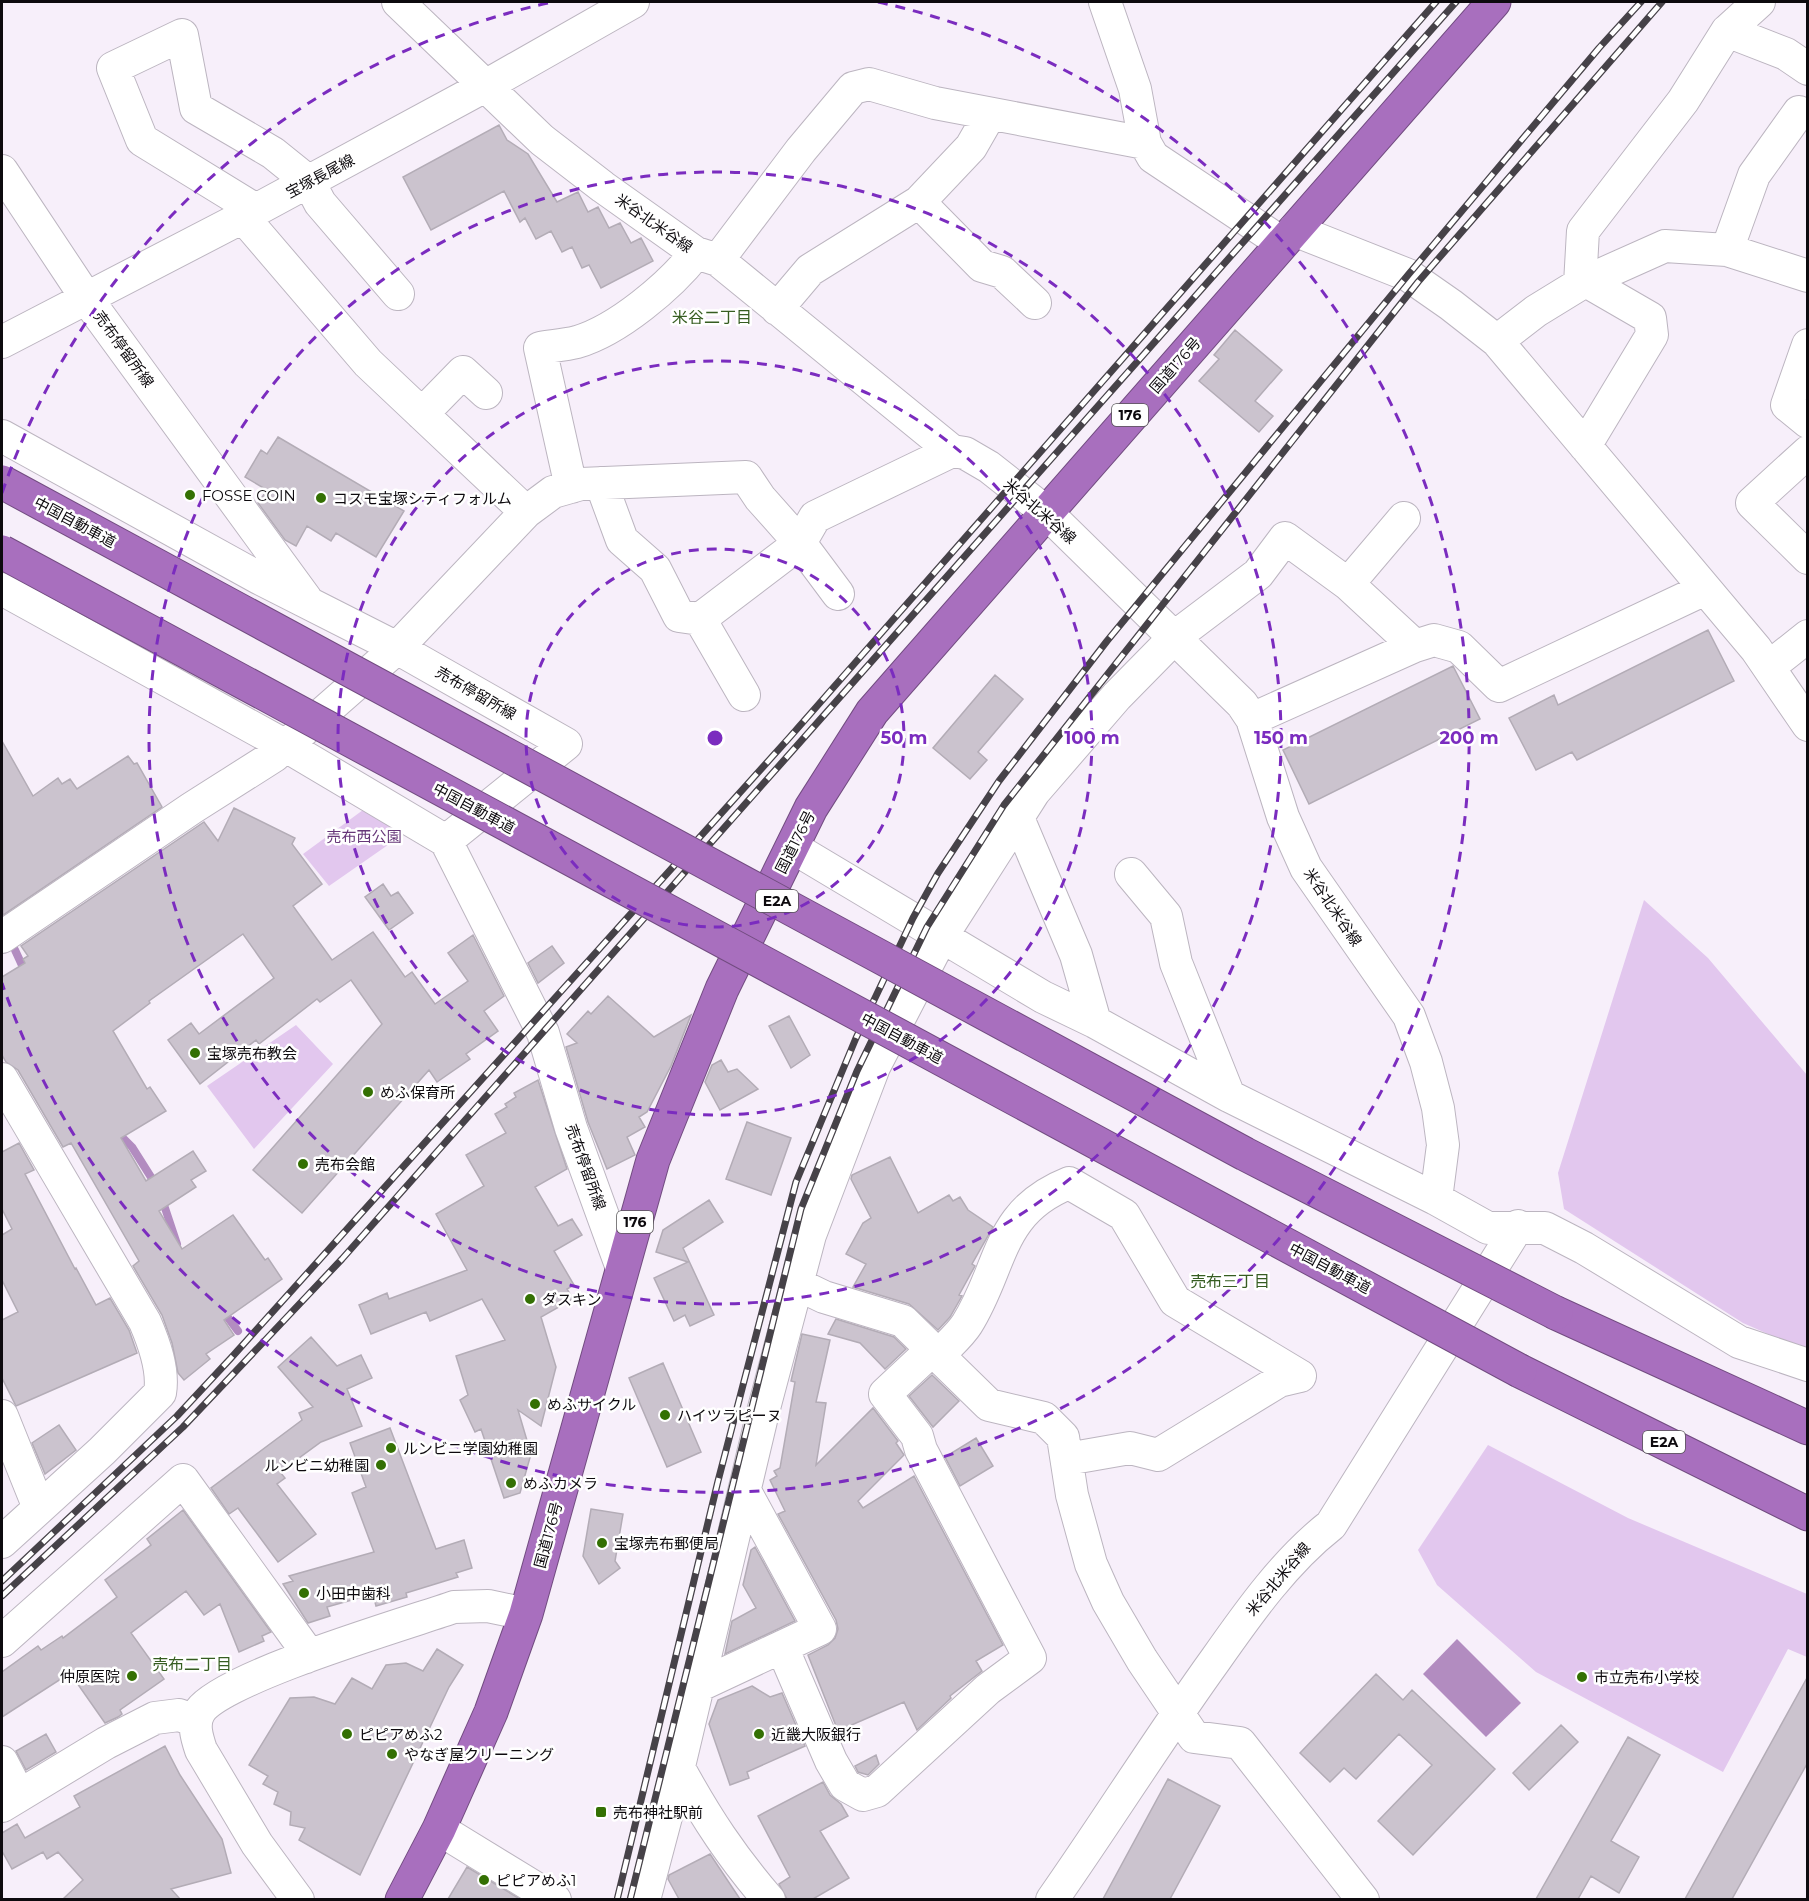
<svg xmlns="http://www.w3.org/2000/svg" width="1809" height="1901" viewBox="0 0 1809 1901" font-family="Montserrat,'Noto Sans JP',sans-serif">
<rect width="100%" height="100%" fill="#f7effa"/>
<path fill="#e2c7ee" d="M 363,810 L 408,831 L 329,886 L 303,854 Z
M 1644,900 L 1708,958 L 1807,1075 L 1807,1351 L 1743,1323 L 1564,1209 L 1558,1173 Z
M 296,1025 L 333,1064 L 254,1149 L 207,1086 Z
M 1488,1445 L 1628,1518 L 1807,1594 L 1807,1657 L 1788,1649 L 1723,1772 L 1536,1672 L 1437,1585 L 1418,1550 Z"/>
<path fill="#b28cc0" d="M 1457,1639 L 1521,1703 L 1486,1737 L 1423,1674 Z"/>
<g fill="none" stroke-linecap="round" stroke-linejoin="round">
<path stroke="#b28cc0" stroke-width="8" d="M 15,950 L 26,974
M 115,1130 L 132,1147 L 156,1185
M 162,1199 L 177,1244
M 223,1311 L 238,1331"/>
</g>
<path fill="#cbc3ce" stroke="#b3acb6" stroke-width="1.5" d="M 499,125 L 507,140 L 528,154 L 557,202 L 578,192 L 588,212 L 598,207 L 609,228 L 620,223 L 631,243 L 641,238 L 653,261 L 601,288 L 589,265 L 582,268 L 572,247 L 562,252 L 551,231 L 536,239 L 525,218 L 520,222 L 504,191 L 431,230 L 403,177 Z
M 1235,330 L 1282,370 L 1255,401 L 1273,416 L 1259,432 L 1199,381 L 1219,359 L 1214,355 Z
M 278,437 L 404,511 L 376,557 L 336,533 L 331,541 L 307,526 L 296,546 L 285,540 L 258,503 L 267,490 L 245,477 L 261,450 L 267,454 Z
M 1708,630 L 1734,681 L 1577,760 L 1572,752 L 1536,770 L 1509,718 L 1554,695 L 1558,705 Z
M 1453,666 L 1480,719 L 1309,804 L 1283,750 Z
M 995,675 L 1023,699 L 978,752 L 987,760 L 970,779 L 933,748 Z
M 2,741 L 33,796 L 58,778 L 62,784 L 70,779 L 77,789 L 128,756 L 134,764 L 137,763 L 162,807 L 3,915 Z
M 234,808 L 295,838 L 292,844 L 322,884 L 293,906 L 332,960 L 373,932 L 405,977 L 412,972 L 435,1004 L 468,981 L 448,953 L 473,935 L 504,996 L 484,1011 L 498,1031 L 466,1054 L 470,1059 L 437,1082 L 429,1070 L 302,1213 L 253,1170 L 382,1024 L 351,980 L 320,1002 L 317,999 L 259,1044 L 256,1040 L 200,1084 L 168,1040 L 191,1023 L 199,1034 L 274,978 L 243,934 L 149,1001 L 150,1003 L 113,1031 L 147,1089 L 150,1087 L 166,1111 L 121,1138 L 146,1181 L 193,1151 L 206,1171 L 191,1180 L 196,1187 L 159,1211 L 182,1249 L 233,1215 L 265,1260 L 268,1258 L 282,1279 L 224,1320 L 234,1335 L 206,1354 L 210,1359 L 184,1380 L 178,1373 L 172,1343 L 162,1315 L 133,1266 L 139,1261 L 71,1143 L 63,1147 L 18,1070 L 6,1062 L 2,1055 L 2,977 L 25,963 L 23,959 L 28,956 L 21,946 L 204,822 L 218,841 Z
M 383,884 L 391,896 L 398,892 L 413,913 L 389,930 L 365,897 Z
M 552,946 L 564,963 L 538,983 L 528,963 Z
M 608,996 L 654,1037 L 691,1015 L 671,1066 L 647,1112 L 639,1117 L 645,1127 L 627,1137 L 635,1155 L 607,1169 L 588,1122 L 566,1047 L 577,1043 L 567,1034 L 588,1011 L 591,1014 Z
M 789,1016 L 810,1055 L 791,1068 L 769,1026 Z
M 721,1060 L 728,1072 L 737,1069 L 758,1089 L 720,1110 L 705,1082 L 712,1065 Z
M 538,1080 L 567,1169 L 535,1187 L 558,1226 L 572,1219 L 582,1235 L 554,1251 L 574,1285 L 567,1289 L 573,1299 L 541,1317 L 556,1367 L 541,1426 L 518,1410 L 531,1454 L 520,1493 L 504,1498 L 481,1429 L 475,1432 L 460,1400 L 468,1395 L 456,1356 L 505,1340 L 482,1299 L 430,1321 L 426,1312 L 371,1334 L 359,1305 L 387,1293 L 389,1299 L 467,1270 L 436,1214 L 484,1186 L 466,1155 L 506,1133 L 495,1114 L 507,1107 L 505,1104 L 516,1097 L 514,1093 Z
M 747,1122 L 791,1138 L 771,1195 L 726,1179 Z
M 19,1143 L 34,1170 L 25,1174 L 75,1269 L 76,1268 L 96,1305 L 110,1298 L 129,1330 L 137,1353 L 16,1406 L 2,1378 L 2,1320 L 18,1312 L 2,1280 L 2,1235 L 12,1229 L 2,1209 L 2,1152 Z
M 890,1157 L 918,1213 L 949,1195 L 953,1201 L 960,1197 L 968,1210 L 993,1227 L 972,1264 L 975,1266 L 959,1295 L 962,1296 L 950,1317 L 938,1330 L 909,1304 L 853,1287 L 866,1264 L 846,1254 L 863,1223 L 871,1218 L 851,1179 L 852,1175 Z
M 709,1200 L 723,1222 L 683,1248 L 714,1315 L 690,1326 L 685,1315 L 674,1321 L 654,1278 L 688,1262 L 656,1252 L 663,1230 Z
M 836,1319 L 894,1337 L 906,1349 L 885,1369 L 860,1343 L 828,1334 Z
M 802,1334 L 830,1340 L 816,1402 L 826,1403 L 816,1465 L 873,1408 L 898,1441 L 896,1443 L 904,1455 L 858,1501 L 863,1508 L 914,1476 L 1003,1645 L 976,1661 L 982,1671 L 950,1696 L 951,1698 L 917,1730 L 904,1702 L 838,1731 L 808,1655 L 828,1645 L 835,1638 L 838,1629 L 836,1620 L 778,1514 L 785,1511 L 770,1480 L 777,1476 L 774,1471 L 780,1468 L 795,1382 L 791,1381 Z
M 311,1337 L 337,1366 L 361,1355 L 372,1378 L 347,1389 L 362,1426 L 321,1442 L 280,1472 L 285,1478 L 277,1484 L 316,1534 L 278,1562 L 238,1508 L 229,1514 L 211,1488 L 302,1420 L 299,1413 L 313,1407 L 278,1367 Z
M 663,1363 L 701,1452 L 667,1467 L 629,1378 Z
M 932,1375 L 959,1401 L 933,1427 L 909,1396 Z
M 59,1425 L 76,1450 L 45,1474 L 32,1443 Z
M 390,1428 L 436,1549 L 464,1540 L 472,1568 L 456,1573 L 458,1577 L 406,1593 L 407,1597 L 376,1606 L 373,1594 L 327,1607 L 330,1616 L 308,1623 L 283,1584 L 293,1581 L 289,1576 L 374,1552 L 352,1493 L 366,1487 L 350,1443 Z
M 976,1438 L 993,1466 L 960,1486 L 945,1457 Z
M 591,1509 L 623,1514 L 615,1561 L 620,1568 L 599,1584 L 583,1556 Z
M 183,1510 L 271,1632 L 262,1636 L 264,1641 L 239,1652 L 220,1604 L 204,1615 L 186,1591 L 131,1633 L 164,1679 L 120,1710 L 122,1714 L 118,1717 L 105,1723 L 70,1673 L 2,1717 L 2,1672 L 38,1646 L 41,1650 L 62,1636 L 63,1638 L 117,1597 L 105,1580 L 151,1545 L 147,1539 Z
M 755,1547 L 795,1621 L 725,1654 L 732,1621 L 756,1608 L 743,1585 L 751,1550 Z
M 437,1649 L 463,1665 L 449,1687 L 360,1875 L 299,1840 L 305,1828 L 290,1825 L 291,1812 L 274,1804 L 278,1792 L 263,1784 L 268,1776 L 249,1765 L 290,1698 L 314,1697 L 335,1704 L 352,1678 L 372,1689 L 386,1665 L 406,1663 L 423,1671 Z
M 1376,1674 L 1403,1700 L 1412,1690 L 1495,1769 L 1413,1855 L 1378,1821 L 1432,1765 L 1399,1734 L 1356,1779 L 1344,1768 L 1330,1782 L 1300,1753 Z
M 1808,1676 L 1808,1762 L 1732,1899 L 1685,1899 Z
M 752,1686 L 770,1697 L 782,1693 L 805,1746 L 747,1772 L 749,1778 L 730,1785 L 709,1724 L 718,1700 Z
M 1561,1725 L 1578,1742 L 1529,1790 L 1513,1773 Z
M 46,1734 L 56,1752 L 26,1770 L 16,1751 Z
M 1628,1737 L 1660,1755 L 1611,1841 L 1639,1857 L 1619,1893 L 1591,1876 L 1578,1899 L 1536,1899 Z
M 165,1746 L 180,1775 L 222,1839 L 231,1873 L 171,1889 L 180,1899 L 63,1899 L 83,1880 L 58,1852 L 47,1859 L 43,1852 L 12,1869 L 2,1851 L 2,1833 L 17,1824 L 25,1838 L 80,1807 L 74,1796 Z
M 876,1755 L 879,1764 L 868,1775 L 858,1772 L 855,1766 Z
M 1168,1779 L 1220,1806 L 1170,1899 L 1103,1899 Z
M 823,1782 L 830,1795 L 841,1804 L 848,1816 L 820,1831 L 849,1878 L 813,1899 L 787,1899 L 779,1884 L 790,1877 L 758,1816 Z
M 710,1854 L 740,1899 L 679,1899 L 668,1879 L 669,1875 Z
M 467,1867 L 520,1899 L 448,1899 Z"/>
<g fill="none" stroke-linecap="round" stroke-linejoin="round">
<defs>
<path id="minor" d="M 398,2 L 542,140 L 603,187 L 696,253 L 718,260 L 952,451 L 965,453 L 989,467 L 1046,512 L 1242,704 L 1252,719 L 1283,817 L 1306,868 L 1409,1016 L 1426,1062 L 1438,1108 L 1443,1145 L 1436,1199
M 1105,2 L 1135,89 L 1145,143 L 1153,157 L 1282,243
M 1727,31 L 1786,54 L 1808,69
M 2,171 L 87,299 L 306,599
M 919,202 L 982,266 L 1002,272 L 1035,303
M 256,210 L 142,140 L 113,68 L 182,35 L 196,108 L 273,153 L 309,182 L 320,203 L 398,294
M 243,217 L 368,363 L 526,512
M 1294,230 L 1408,275 L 1451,305 L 1497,341 L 1756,649 L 1808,725
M 1727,250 L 1754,175 L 1799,112
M 718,260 L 801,150 L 853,88 L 869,84 L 935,103 L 1145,143
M 1580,284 L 1665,246 L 1727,250 L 1808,276
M 777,309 L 810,270 L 919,202 L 971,147 L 990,114
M 1497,341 L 1536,311 L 1580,284 L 1583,231 L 1683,101 L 1727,31 L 1759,2
M 2,342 L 243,217 L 487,85 L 633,2
M 1808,345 L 1787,405 L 1808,422
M 422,414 L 463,372 L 486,393
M 2,436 L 259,578 L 397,648 L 566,744 L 446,841
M 1585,446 L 1652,335 L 1650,318 L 1586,281
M 1808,452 L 1752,503 L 1808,558
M 601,483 L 622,540 L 655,569 L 679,616 L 700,619 L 800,543 L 815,517 L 952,451
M 571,487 L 540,348 C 552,346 565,345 577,342 C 618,330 670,286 696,253
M 1348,584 L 1404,518
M 2,589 L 286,746 L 446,841 L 543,1033 L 571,1128 L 622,1268
M 700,619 L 744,695
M 1769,667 L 1808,636
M 1252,719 L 1415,646 L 1434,640 L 1459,647 L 1499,686 L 1705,589
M 1018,818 L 1076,955 L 1095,1022
M 792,847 L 1043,997 L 1095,1022 L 1229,1096 L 1436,1199 L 1488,1228 L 1545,1228 L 1584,1248 L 1739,1342 L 1808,1365
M 1131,874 L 1166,916 L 1176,963 L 1229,1096
M 2,937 L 192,808 L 274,756 L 397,648 L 526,512 L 553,492 L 581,484 L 746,477 L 760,498 L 800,543 L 838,594
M 2,1079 L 145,1322 C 154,1343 164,1370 160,1393 L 102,1451 L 2,1542
M 797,1284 L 824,1297 L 903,1321 L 989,1405 L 1044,1418 L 1063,1437 L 1072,1495 L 1091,1564 L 1108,1602 L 1142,1660 L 1194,1737 L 1240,1743 L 1363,1900
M 939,1355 C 948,1345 960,1335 967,1324 C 1003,1267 996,1212 1069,1183 L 1124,1215 L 1175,1301 L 1300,1376
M 2,1416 L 39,1508
M 1067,1459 L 1130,1448 L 1158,1455 L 1279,1381 L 1300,1376
M 2,1641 L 183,1480 L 302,1645 L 306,1657
M 782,1647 L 831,1761 L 845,1785 L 863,1795 L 877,1791 L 988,1689 L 1030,1658 L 921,1450 L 917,1436 L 885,1394 L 933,1349
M 698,1686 L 820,1629 L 745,1491
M 2,1762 L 19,1795
M 679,1768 C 706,1818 732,1857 769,1900
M 2,1806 L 106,1743 L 155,1718 L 179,1715 L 196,1721
M 439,1829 L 555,1900
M 298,1900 L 257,1844 L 201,1750 C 197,1738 192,1723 200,1711 C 223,1677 408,1623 454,1607 L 488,1606 L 526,1614
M 644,1900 L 675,1783 L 763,1412 L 810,1235 L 874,1067 L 942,936 L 1034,792 L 1117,696 L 1176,636 L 1258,574 L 1285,538 L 1348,584 L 1415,646
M 1052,1900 C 1108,1820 1159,1738 1216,1659 C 1249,1612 1285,1561 1331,1525 L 1518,1226"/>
<path id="highway" d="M 1556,1313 L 1808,1428
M 1520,1371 L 1808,1514
M 402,1900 L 439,1829 L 491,1712 L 526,1614 L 653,1160 L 722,989 L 811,808 L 872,712 L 1494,2"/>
</defs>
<use href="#minor" stroke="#bcb5c0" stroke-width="34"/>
<use href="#highway" stroke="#724c80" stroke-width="35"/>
<use href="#minor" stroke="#fff" stroke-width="32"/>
<use href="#highway" stroke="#a86fbe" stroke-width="33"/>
<defs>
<path id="rail" d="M 2,1581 L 177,1416 L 231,1358 L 789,738 L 1436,2
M 2,1596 L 183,1427 L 342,1259 L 1456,2
M 617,1900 L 718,1481 L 796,1182 L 856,1038 L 913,918 L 938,873 L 999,781 L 1107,641 L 1408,275 L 1599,48 L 1641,2
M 630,1900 L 801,1209 L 857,1071 L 927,927 L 1004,805 L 1418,282 L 1662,2"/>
</defs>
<use href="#rail" stroke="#464248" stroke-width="7"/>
<use href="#rail" stroke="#fff" stroke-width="4.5" stroke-dasharray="14" stroke-linecap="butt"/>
<defs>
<path id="highway-bridge" d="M 2,482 L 1245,1154 L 1556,1313
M 2,552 L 1520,1371"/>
</defs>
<use href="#highway-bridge" stroke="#724c80" stroke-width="35" stroke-linecap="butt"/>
<use href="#highway-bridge" stroke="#a86fbe" stroke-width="33"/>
</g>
<g fill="none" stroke="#7b2cbf" stroke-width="3" stroke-dasharray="10 8">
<circle cx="715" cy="738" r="189"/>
<circle cx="715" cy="738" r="377"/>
<circle cx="715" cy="738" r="566"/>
<path d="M2 493A754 754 0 0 1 552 2M878 2A754 754 0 1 1 2 983"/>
</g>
<g fill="#347003" stroke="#fff" stroke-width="2">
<circle cx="190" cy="495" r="6"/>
<circle cx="321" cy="498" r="6"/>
<circle cx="195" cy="1053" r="6"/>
<circle cx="368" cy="1092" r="6"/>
<circle cx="303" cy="1164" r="6"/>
<circle cx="530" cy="1299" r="6"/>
<circle cx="535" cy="1404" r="6"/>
<circle cx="665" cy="1415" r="6"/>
<circle cx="391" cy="1448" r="6"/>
<circle cx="381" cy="1465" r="6"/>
<circle cx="511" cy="1483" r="6"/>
<circle cx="602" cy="1543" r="6"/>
<circle cx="304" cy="1593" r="6"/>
<circle cx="132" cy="1676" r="6"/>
<circle cx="1582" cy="1677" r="6"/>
<circle cx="347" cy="1734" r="6"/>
<circle cx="759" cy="1734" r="6"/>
<circle cx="392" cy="1754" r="6"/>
<rect x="595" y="1806" width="12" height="12" rx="3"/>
<circle cx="484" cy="1880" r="6"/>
</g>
<g text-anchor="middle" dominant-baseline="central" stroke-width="5" stroke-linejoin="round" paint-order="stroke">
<g fill="#fff" stroke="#565456" stroke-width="1.5">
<rect x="1112" y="404" width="36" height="22" rx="4.5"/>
<rect x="756" y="890" width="42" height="22" rx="4.5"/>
<rect x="617" y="1211" width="36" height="22" rx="4.5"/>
<rect x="1643" y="1431" width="42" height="22" rx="4.5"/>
</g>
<g font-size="14" font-weight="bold" fill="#0d0a0e">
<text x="1130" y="415">176</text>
<text x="777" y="901">E2A</text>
<text x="635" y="1222">176</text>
<text x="1664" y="1442">E2A</text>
</g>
<g font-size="15" fill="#0d0a0e" stroke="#fff">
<text transform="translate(320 176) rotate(-28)">宝塚長尾線</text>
<text transform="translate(654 223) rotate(35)">米谷北米谷線</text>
<text transform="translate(124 349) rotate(54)">売布停留所線</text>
<text transform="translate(1175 365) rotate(-49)">国道176号</text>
<text transform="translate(1040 511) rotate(41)">米谷北米谷線</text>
<text transform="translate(75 522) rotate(28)">中国自動車道</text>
<text transform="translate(476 693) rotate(30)">売布停留所線</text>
<text transform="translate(474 808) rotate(28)">中国自動車道</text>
<text transform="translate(795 842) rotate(-63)">国道176号</text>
<text transform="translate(1333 907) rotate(56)">米谷北米谷線</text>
<text transform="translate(902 1038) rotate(28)">中国自動車道</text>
<text transform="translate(586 1167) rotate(70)">売布停留所線</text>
<text transform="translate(1330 1268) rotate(28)">中国自動車道</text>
<text transform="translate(548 1535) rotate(-75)">国道176号</text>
<text transform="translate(1278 1579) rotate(-50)">米谷北米谷線</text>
</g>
<g font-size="15" fill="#0d0a0e" stroke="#fff" text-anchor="start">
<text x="202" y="495">FOSSE COIN</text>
<text x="333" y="498">コスモ宝塚シティフォルム</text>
<text x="207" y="1053">宝塚売布教会</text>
<text x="380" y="1092">めふ保育所</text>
<text x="315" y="1164">売布会館</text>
<text x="542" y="1299">ダスキン</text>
<text x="547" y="1404">めふサイクル</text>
<text x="677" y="1415">ハイツラピーヌ</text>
<text x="403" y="1448">ルンビニ学園幼稚園</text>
<text x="369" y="1465" text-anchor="end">ルンビニ幼稚園</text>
<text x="523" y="1483">めふカメラ</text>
<text x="614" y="1543">宝塚売布郵便局</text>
<text x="316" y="1593">小田中歯科</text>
<text x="120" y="1676" text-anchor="end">仲原医院</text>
<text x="1594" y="1677">市立売布小学校</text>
<text x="359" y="1734">ピピアめふ2</text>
<text x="771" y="1734">近畿大阪銀行</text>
<text x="404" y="1754">やなぎ屋クリーニング</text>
<text x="613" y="1812">売布神社駅前</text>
<text x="496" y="1880">ピピアめふ1</text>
</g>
<g font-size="15" fill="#673779" stroke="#fff">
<text x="364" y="836">売布西公園</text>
</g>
<g font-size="16" fill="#365d21" stroke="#fff">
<text x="712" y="317">米谷二丁目</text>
<text x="1230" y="1281">売布三丁目</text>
<text x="192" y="1664">売布二丁目</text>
</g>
</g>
<circle cx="715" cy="738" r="9" fill="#7b2cbf" stroke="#fff" stroke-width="3"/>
<g font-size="18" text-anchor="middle" font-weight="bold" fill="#7b2cbf" stroke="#fff" stroke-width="5" stroke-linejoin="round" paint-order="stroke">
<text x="904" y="744">50 m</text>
<text x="1092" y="744">100 m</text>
<text x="1281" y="744">150 m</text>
<text x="1469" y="744">200 m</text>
</g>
<rect width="1809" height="1901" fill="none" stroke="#0d0a0e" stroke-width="6"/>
</svg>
